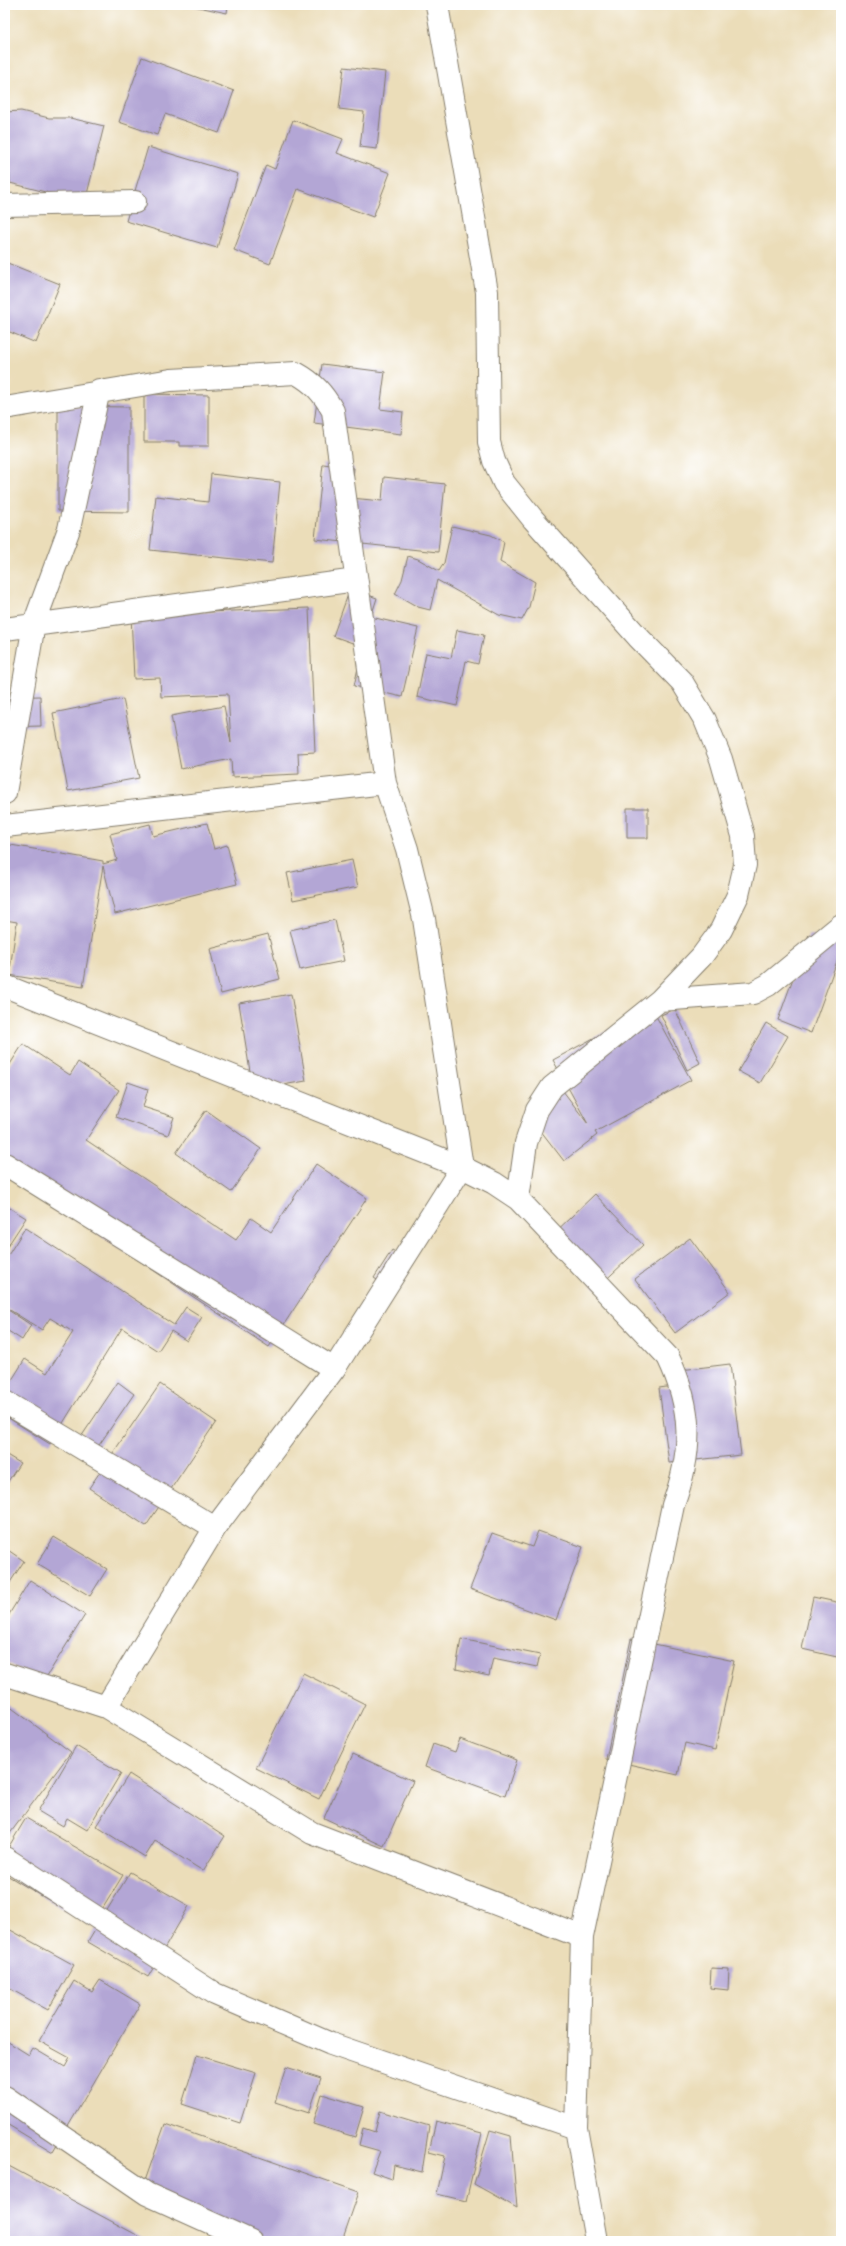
<svg xmlns="http://www.w3.org/2000/svg" width="846" height="2246" viewBox="0 0 846 2246" font-family="'Shantell Sans',sans-serif">
<rect width="100%" height="100%" fill="#fff"/>
<filter id="ink" filterUnits="userSpaceOnUse"><feTurbulence type="fractalNoise" baseFrequency=".025" numOctaves="2"/><feDisplacementMap in="SourceGraphic" scale="8" xChannelSelector="R" yChannelSelector="G"/><feConvolveMatrix kernelMatrix="1 2 1 2 8 2 1 2 1" color-interpolation-filters="sRGB"/></filter>
<filter id="wash" filterUnits="userSpaceOnUse"><feTurbulence type="fractalNoise" baseFrequency=".012" numOctaves="4" result="noise"/><feDisplacementMap in="SourceGraphic" scale="16" xChannelSelector="R" yChannelSelector="G"/><feGaussianBlur stdDeviation="0.9" result="paint"/><feColorMatrix in="noise" values="0 0 0 0 0 0 0 0 0 0 0 0 0 0 0 0 0 1.4 0 .05"/><feComposite in="paint" operator="in"/></filter>
<g filter="url(#wash)">
<rect width="100%" height="100%" fill="#ebddb9"/>
<g id="blocks">
<path fill="#b3a6d5" d="M 189,5 L 228,5 L 227,13 Z
M 142,57 L 234,91 L 219,133 L 165,114 L 157,135 L 119,122 Z
M 344,67 L 385,72 L 377,149 L 360,147 L 364,112 L 339,109 Z
M 21,111 L 49,118 L 70,118 L 104,126 L 85,202 L 10,183 L 9,163 L 5,163 L 5,112 Z
M 293,120 L 343,139 L 337,153 L 390,173 L 373,217 L 298,189 L 270,264 L 234,250 L 266,165 L 275,169 Z
M 148,147 L 238,174 L 217,248 L 126,221 Z
M 5,262 L 60,284 L 36,343 L 5,330 Z
M 322,364 L 385,372 L 380,409 L 403,412 L 401,434 L 314,423 Z
M 144,394 L 209,395 L 209,446 L 179,446 L 179,442 L 144,442 Z
M 58,406 L 129,407 L 129,512 L 58,511 Z
M 323,464 L 354,468 L 351,498 L 382,501 L 384,477 L 445,484 L 438,552 L 315,539 Z
M 211,474 L 280,482 L 272,563 L 150,550 L 156,496 L 208,502 Z
M 452,526 L 491,535 L 504,542 L 500,562 L 535,582 L 529,607 L 522,620 L 499,615 L 437,580 L 430,610 L 418,607 L 395,594 L 402,580 L 408,556 L 418,559 L 439,571 L 444,563 Z
M 350,589 L 377,598 L 371,617 L 418,628 L 402,697 L 354,686 L 366,632 L 361,646 L 333,636 Z
M 309,608 L 315,752 L 298,753 L 299,774 L 232,777 L 231,759 L 181,769 L 171,716 L 224,706 L 231,743 L 228,694 L 161,697 L 160,678 L 134,679 L 131,615 Z
M 457,630 L 484,635 L 478,664 L 466,661 L 457,706 L 417,697 L 426,653 L 451,658 Z
M 40,696 L 41,726 L 5,727 L 5,697 Z
M 123,699 L 139,778 L 68,791 L 53,713 Z
M 627,808 L 648,808 L 648,838 L 627,838 Z
M 207,823 L 214,849 L 227,845 L 237,884 L 115,914 L 103,866 L 83,987 L 9,975 L 17,922 L 5,920 L 5,844 L 103,861 L 103,864 L 117,860 L 110,834 L 150,824 L 153,836 Z
M 352,860 L 358,887 L 293,900 L 287,873 Z
M 335,920 L 344,961 L 300,970 L 290,930 Z
M 268,934 L 280,979 L 221,994 L 210,949 Z
M 809,934 L 841,945 L 841,950 L 811,1033 L 778,1020 Z
M 291,994 L 306,1081 L 253,1090 L 239,1003 Z
M 651,1007 L 691,1080 L 595,1132 L 597,1135 L 564,1161 L 527,1113 L 560,1087 L 588,1124 L 553,1060 Z
M 675,1009 L 700,1063 L 687,1070 L 661,1015 Z
M 766,1023 L 788,1036 L 760,1083 L 738,1071 Z
M 23,1044 L 70,1075 L 78,1062 L 119,1090 L 86,1140 L 236,1240 L 251,1218 L 271,1232 L 316,1164 L 367,1198 L 269,1347 L 5,1172 L 5,1072 Z
M 128,1082 L 148,1089 L 143,1107 L 174,1117 L 168,1135 L 116,1117 Z
M 206,1110 L 261,1149 L 231,1192 L 176,1153 Z
M 595,1194 L 643,1245 L 596,1289 L 548,1239 Z
M 5,1205 L 26,1218 L 5,1250 Z
M 25,1228 L 174,1325 L 186,1307 L 202,1317 L 187,1341 L 171,1331 L 158,1351 L 122,1328 L 50,1444 L 5,1416 L 5,1391 L 25,1359 L 47,1373 L 73,1332 L 50,1318 L 42,1330 L 5,1307 L 5,1260 Z
M 690,1238 L 730,1292 L 675,1333 L 635,1279 Z
M 392,1250 L 411,1261 L 393,1290 L 374,1278 Z
M 5,1308 L 31,1325 L 22,1340 L 5,1329 Z
M 730,1364 L 741,1455 L 669,1463 L 659,1388 L 674,1386 L 672,1371 Z
M 118,1382 L 134,1394 L 95,1451 L 79,1440 Z
M 160,1384 L 216,1422 L 146,1526 L 89,1488 Z
M 5,1454 L 20,1463 L 5,1486 Z
M 538,1531 L 583,1547 L 556,1620 L 470,1589 L 492,1533 L 532,1547 Z
M 54,1537 L 107,1569 L 90,1596 L 37,1564 Z
M 5,1548 L 24,1561 L 5,1590 Z
M 30,1580 L 85,1615 L 42,1684 L 5,1661 L 5,1621 Z
M 813,1597 L 841,1603 L 841,1641 L 837,1657 L 802,1649 Z
M 461,1639 L 540,1655 L 537,1667 L 493,1658 L 489,1676 L 456,1669 Z
M 631,1639 L 734,1661 L 715,1750 L 685,1743 L 678,1775 L 606,1759 Z
M 303,1673 L 365,1704 L 319,1799 L 256,1768 Z
M 5,1703 L 71,1752 L 5,1840 Z
M 460,1739 L 517,1760 L 505,1796 L 425,1767 L 433,1744 L 455,1752 Z
M 76,1746 L 121,1773 L 87,1830 L 67,1818 L 63,1826 L 38,1811 Z
M 353,1754 L 413,1781 L 384,1846 L 324,1818 Z
M 129,1774 L 225,1836 L 203,1871 L 155,1841 L 145,1857 L 96,1826 Z
M 26,1818 L 123,1875 L 92,1926 L 5,1874 L 5,1853 Z
M 130,1872 L 189,1906 L 148,1977 L 88,1942 Z
M 5,1927 L 74,1965 L 48,2010 L 5,1986 Z
M 711,1968 L 729,1969 L 728,1990 L 710,1988 Z
M 100,1980 L 140,2004 L 53,2152 L 5,2123 L 5,2040 L 29,2055 L 33,2048 L 65,2067 L 70,2058 L 39,2041 L 74,1981 L 92,1992 Z
M 197,2055 L 256,2073 L 240,2123 L 182,2104 Z
M 286,2067 L 321,2078 L 309,2113 L 275,2102 Z
M 322,2094 L 364,2107 L 355,2137 L 313,2124 Z
M 380,2111 L 429,2126 L 422,2172 L 394,2165 L 392,2179 L 372,2172 L 380,2151 L 359,2145 L 363,2128 L 375,2132 Z
M 436,2121 L 482,2133 L 466,2201 L 437,2194 L 445,2156 L 429,2152 Z
M 165,2124 L 359,2192 L 342,2241 L 261,2241 L 139,2198 Z
M 490,2130 L 511,2136 L 517,2208 L 474,2184 Z
M 5,2164 L 148,2241 L 5,2241 Z"/>
</g>
</g>
<g filter="url(#ink)">
<use href="#blocks" fill-opacity="0" stroke="#847c6a" stroke-width="1"/>
<g fill="none" stroke-linecap="round" stroke-linejoin="round">
<defs>
<path id="minor" d="M 437,5 L 487,292 L 489,442 L 494,461 L 504,483 L 533,519 L 638,637 L 682,682 L 705,720 L 721,759 L 743,836 L 745,865 L 738,895 L 721,930 L 702,956 L 660,1000 L 552,1087 L 537,1110 L 526,1143 L 518,1199
M 5,205 L 135,202
M 5,408 L 171,380 L 296,373 C 314,383 323,393 333,411 L 385,783
M 5,629 L 356,580
M 5,793 L 34,624 L 69,529 L 99,390
M 5,826 L 385,783 L 407,849 L 424,919 L 462,1167 L 334,1369 L 215,1528 L 106,1707
M 5,986 L 462,1167 L 494,1183 L 518,1199 L 668,1357 C 693,1409 693,1451 673,1505 L 582,1937 L 576,2128 L 596,2241
M 660,1000 L 753,993 L 768,985 L 841,925
M 5,1164 L 334,1369
M 5,1402 L 215,1528
M 5,1674 L 106,1707 L 312,1833 L 582,1937
M 5,1858 L 215,1994 L 331,2044 L 576,2128
M 5,2097 L 147,2194 L 251,2241"/>
</defs>
<use href="#minor" stroke="#847c6a" stroke-width="24"/>
<use href="#minor" stroke="#fff" stroke-width="22"/>
</g>
</g>
<rect width="846" height="2246" fill="none" stroke="#fff" stroke-width="20"/>
</svg>
